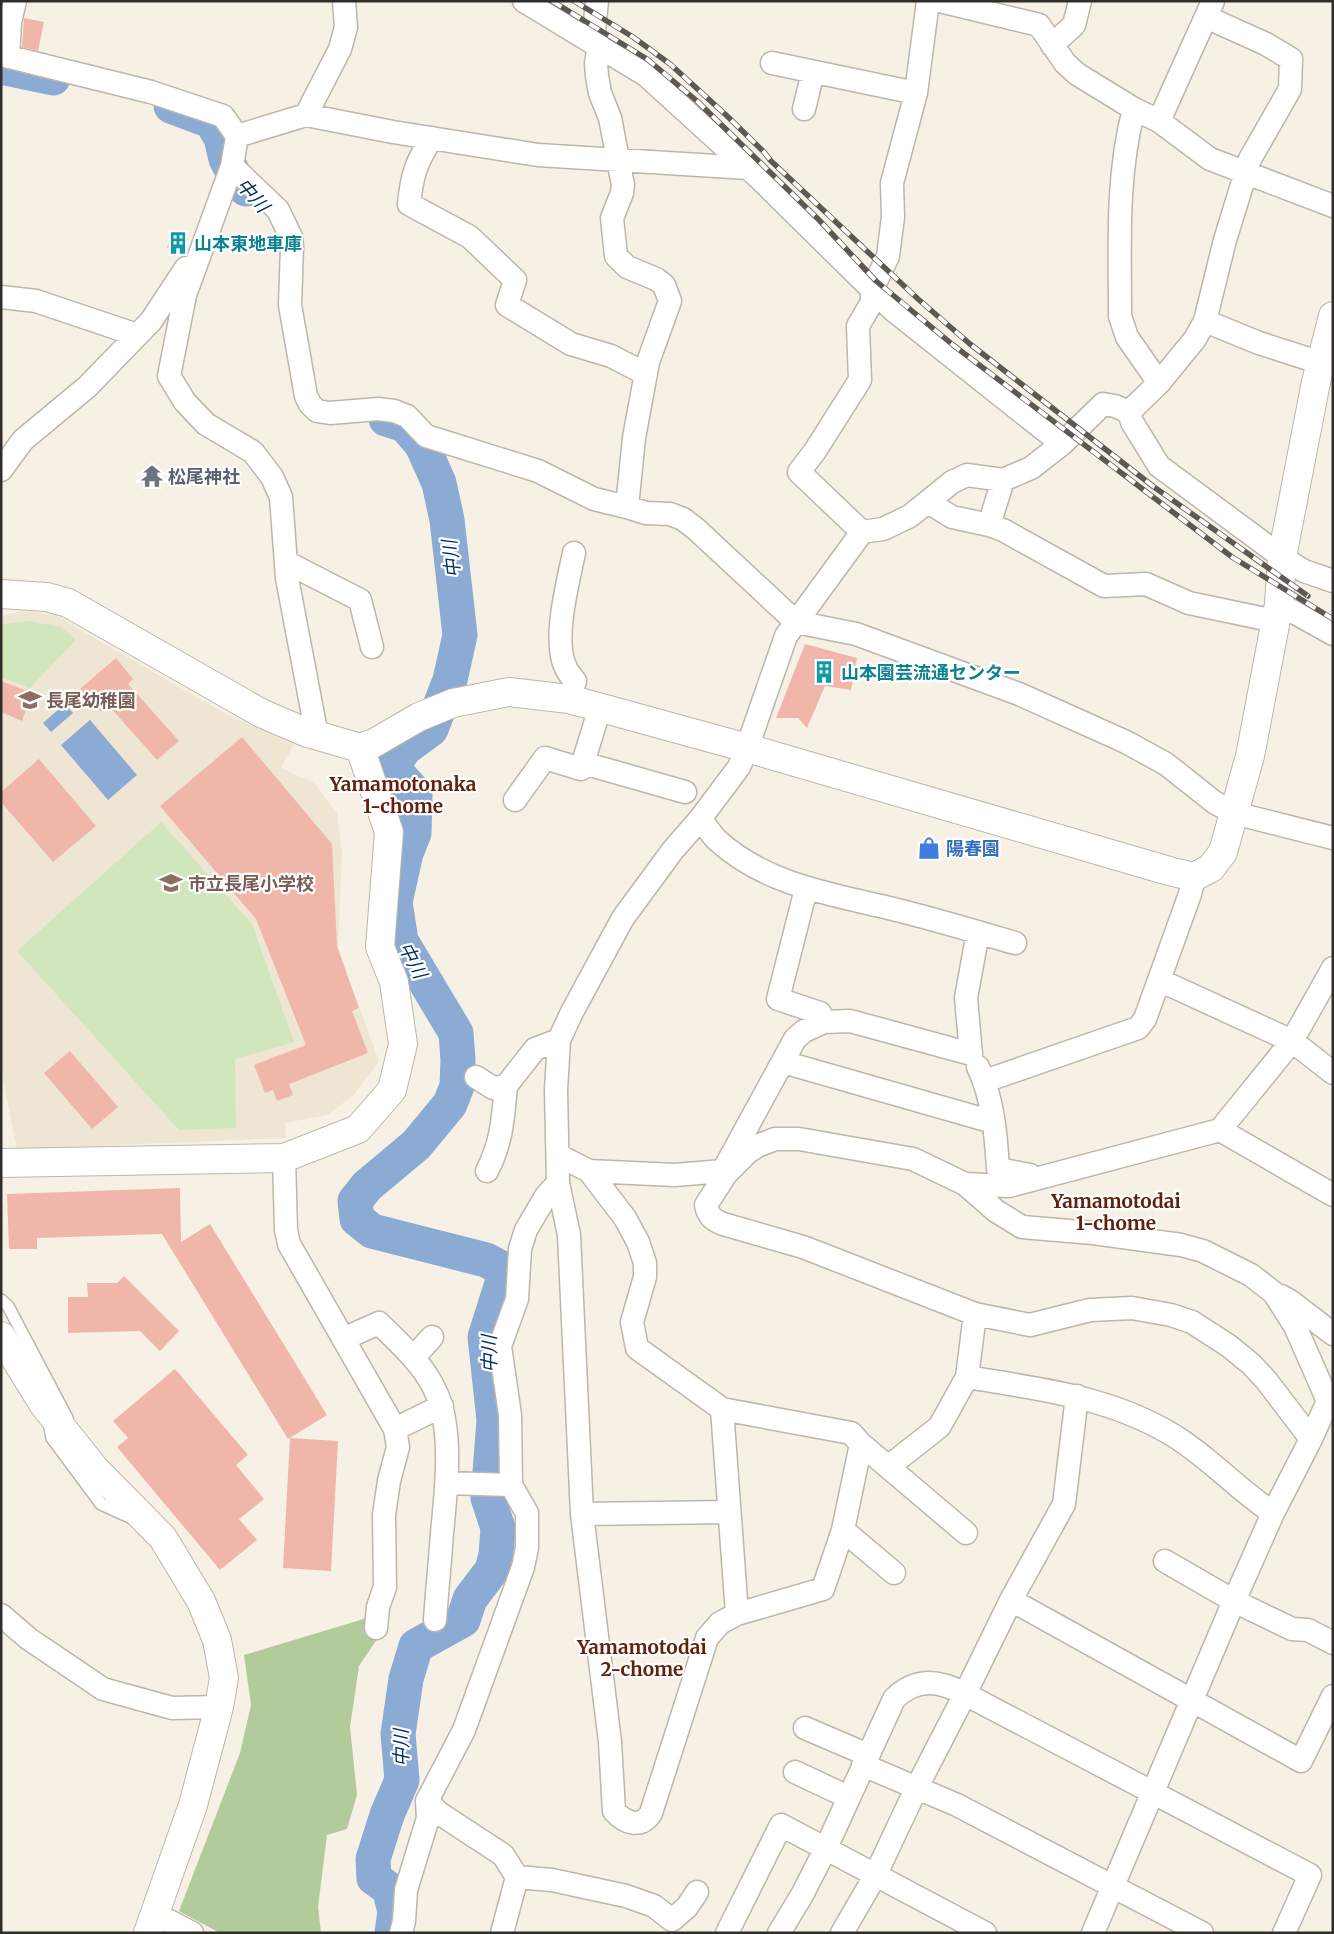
<svg xmlns="http://www.w3.org/2000/svg" width="1334" height="1934" viewBox="0 0 1334 1934" font-family="Merriweather,'Noto Sans JP',serif">
<rect width="100%" height="100%" fill="#f7f1e5"/>
<path fill="#efe5d3" d="M 25,611 L 57,616 L 224,713 L 294,744 L 281,768 L 314,783 L 337,813 L 342,853 L 338,950 L 379,1061 L 354,1095 L 327,1115 L 285,1123 L 286,1138 L 17,1149 L 1,1070 L 1,616 Z"/>
<path fill="#d0e7be" d="M 28,621 L 61,627 L 76,640 L 30,688 L 3,678 L 1,680 L 1,625 Z
M 161,822 L 252,924 L 294,1042 L 235,1059 L 236,1128 L 179,1130 L 17,951 Z"/>
<path fill="#b1cb9a" d="M 367,1618 L 377,1639 L 359,1666 L 350,1727 L 357,1795 L 347,1829 L 327,1835 L 318,1907 L 321,1933 L 220,1933 L 179,1911 L 240,1753 L 251,1705 L 244,1655 Z"/>
<path fill="#8babd5" d="M 65,704 L 73,713 L 51,732 L 43,723 Z
M 90,720 L 137,775 L 108,800 L 61,745 Z"/>
<g fill="none" stroke-linecap="round" stroke-linejoin="round">
<path stroke="#8babd5" stroke-width="35" d="M 1,67 L 53,78
M 171,106 L 211,121 L 221,138 L 226,159 L 238,182 L 246,189
M 386,419 L 405,425 L 422,445 L 439,483 L 447,520 L 460,635 L 450,680 L 431,729 L 405,748 L 396,761 L 397,773 L 415,793 L 414,833 L 406,853 L 395,902 L 401,941 L 456,1033 L 458,1060 L 457,1086 L 450,1104 L 416,1145 L 367,1186 L 355,1201 L 357,1219 L 372,1231 L 486,1260 L 501,1268 L 503,1280 L 485,1337 L 494,1420 L 488,1498 L 498,1528 L 496,1555 L 492,1570 L 470,1599 L 463,1620 L 416,1646 L 406,1679 L 398,1734 L 402,1780 L 387,1815 L 373,1859 L 374,1878 L 389,1889 L 395,1911 L 392,1933"/>
</g>
<path fill="#f1b6aa" d="M 24,18 L 44,22 L 38,51 L 22,47 Z
M 172,233 L 188,238 L 183,253 L 167,248 Z
M 805,644 L 857,658 L 851,690 L 825,686 L 807,728 L 798,718 L 776,718 Z
M 116,658 L 133,679 L 128,684 L 179,741 L 157,760 L 109,706 L 101,712 L 80,689 Z
M 1,681 L 40,696 L 26,710 L 22,721 L 1,712 Z
M 242,737 L 332,844 L 337,946 L 359,1008 L 352,1011 L 368,1053 L 289,1084 L 293,1095 L 277,1101 L 273,1090 L 265,1093 L 254,1065 L 306,1045 L 256,919 L 160,806 Z
M 39,759 L 96,826 L 53,862 L 1,802 L 1,792 Z
M 70,1051 L 118,1107 L 92,1129 L 44,1073 Z
M 180,1188 L 181,1242 L 210,1224 L 327,1415 L 288,1439 L 162,1234 L 37,1238 L 37,1249 L 9,1249 L 7,1194 Z
M 124,1276 L 179,1331 L 160,1351 L 140,1331 L 68,1333 L 68,1297 L 88,1297 L 87,1283 L 117,1283 Z
M 175,1369 L 248,1455 L 236,1465 L 264,1499 L 239,1519 L 257,1540 L 220,1570 L 117,1447 L 128,1438 L 113,1421 Z
M 290,1438 L 338,1441 L 331,1571 L 283,1568 Z"/>
<g fill="none" stroke-linecap="round" stroke-linejoin="round">
<defs>
<path id="service" d="M 1,1300 L 8,1306 L 67,1418
M 49,1423 L 52,1438 L 101,1504 L 132,1518"/>
<path id="minor" d="M 524,1 L 646,75 L 758,177 L 893,310 L 1062,444
M 940,1 L 1039,25 L 1065,63 L 1077,74 L 1134,109 L 1159,121 L 1210,159 L 1333,206
M 1206,17 L 1266,44 L 1291,59 L 1290,89 L 1250,159 L 1225,240 L 1205,321 L 1195,339 L 1159,383 L 1129,412 L 1132,422 L 1159,466 L 1282,557 L 1304,571 L 1333,581
M 593,42 L 597,1
M 599,45 L 596,63 L 597,76 L 600,93 L 610,118 L 623,185 L 622,193 L 612,218 L 616,256 L 627,267 L 656,279 L 664,285 L 670,301 L 648,362 L 634,438 L 627,507
M 1052,45 L 1074,25 L 1080,1
M 1,55 L 151,92 L 223,116 L 237,136 L 306,115 L 393,132 L 538,155 L 748,168
M 8,57 L 10,22 L 15,1
M 772,63 L 916,93
M 804,109 L 813,72
M 1134,109 C 1116,176 1120,247 1120,316 L 1127,337 L 1159,383
M 306,115 L 340,49 L 346,27 L 344,1
M 1159,121 L 1213,1
M 237,136 L 232,166 L 278,210 L 291,237 L 292,247 L 290,305 L 306,396 L 310,404 L 317,411 L 330,413 L 378,409 L 394,411 L 407,416 L 426,436 L 538,471 L 594,499 L 627,507 L 646,513 L 670,514 L 683,519 L 696,529 L 796,622 L 856,634 L 1019,694 L 1126,742 L 1166,764 L 1214,802 L 1234,813 L 1333,838
M 432,138 C 416,162 412,175 409,204 L 470,237 L 515,280 L 507,305 L 571,344 L 611,356 L 646,374
M 232,166 L 185,295 L 169,376 L 185,402 L 206,424 L 253,452 L 272,477 L 281,497 L 287,578 L 317,736
M 1,297 L 36,301 L 137,335
M 1205,321 L 1259,343 L 1321,363
M 1,470 L 23,440 L 87,387 L 151,321 L 186,268
M 928,502 L 952,517 L 989,525 L 1003,530 L 1104,586 L 1146,584 L 1189,603 L 1275,621
M 989,525 L 1003,480
M 862,532 L 799,472 L 815,451 L 860,380 L 858,326 L 872,302 L 872,290 L 888,256 L 893,217 L 892,183 L 916,93 L 928,1
M 286,562 L 360,600 L 372,647
M 1279,604 L 1333,634
M 569,699 L 575,681 C 572,677 568,673 566,668 C 552,642 568,582 574,553
M 583,763 L 685,792
M 515,800 L 545,758 L 581,769 L 600,708
M 700,819 C 706,826 711,834 717,840 C 766,885 831,894 893,909 C 934,919 974,931 1015,943
M 806,889 L 778,999 L 820,1013 L 824,1022
M 1159,980 L 1292,1041 L 1333,1073
M 559,1040 L 556,1090 L 558,1183 L 569,1235 L 582,1514 L 610,1742 L 614,1811 C 624,1822 641,1830 651,1813 L 707,1638 L 720,1623 L 737,1614
M 783,1062 L 993,1122
M 978,1067 C 993,1098 996,1135 998,1169 L 1030,1175
M 476,1077 L 493,1088 L 506,1086 L 535,1049 L 559,1040 L 572,1012 L 623,918 L 673,850 L 700,819 L 739,767 L 747,748 L 786,636 L 862,532 L 883,529 L 910,516 L 952,482 L 967,475 L 1003,480 L 1031,468 L 1062,444 L 1103,404 L 1115,406 L 1129,412
M 985,1081 L 1138,1028 L 1145,1019 L 1190,894 L 1194,877
M 1220,1130 L 1292,1041 L 1333,968
M 558,1155 L 589,1171 L 625,1218 L 638,1242 L 645,1263 L 645,1277 L 632,1322 L 637,1348 L 722,1409 L 851,1433 L 861,1444
M 284,1158 L 286,1230 L 289,1244 L 395,1429 L 398,1447 L 389,1481 L 384,1515 L 385,1587 L 378,1607 L 376,1628
M 487,1171 C 502,1142 503,1118 506,1086
M 589,1171 L 675,1175 L 723,1171 L 795,1039 L 804,1031 L 824,1022 L 850,1021 L 971,1054 L 966,998 L 978,932
M 965,1184 L 996,1211 L 1022,1227 L 1093,1233 L 1181,1245 L 1203,1251 L 1251,1275 L 1274,1293 L 1295,1326 L 1328,1401 L 1311,1439 L 1266,1380 L 1251,1364 L 1229,1346 L 1192,1322 L 1171,1315 L 1132,1308 L 1090,1310 L 1030,1325 L 975,1314 L 803,1247 L 723,1224 C 713,1220 708,1216 706,1205 L 726,1174 L 748,1152 L 757,1146 L 775,1139 L 799,1139 L 913,1159 L 965,1184 L 1009,1186 L 1220,1130 L 1333,1195
M 1281,1296 L 1290,1301 L 1333,1334
M 343,1339 L 379,1323 C 399,1343 423,1364 435,1390 C 454,1428 446,1491 442,1533 C 440,1562 437,1591 435,1620
M 413,1358 L 432,1337
M 967,1377 C 1038,1389 1107,1396 1171,1434 C 1208,1456 1237,1489 1273,1513
M 722,1409 L 737,1614 L 823,1589 L 843,1530 L 861,1444 L 966,1533
M 395,1429 L 442,1406
M 888,1467 L 939,1427 L 946,1415 L 967,1377 L 975,1314
M 447,1483 L 511,1485
M 582,1514 L 729,1512
M 843,1530 L 894,1573
M 1165,1561 L 1234,1601 L 1292,1629 L 1308,1630 L 1333,1643
M 1011,1600 L 1064,1504 L 1077,1396
M 1,1615 L 29,1639 L 103,1689 L 172,1708 L 219,1707
M 805,1728 L 868,1755
M 863,1765 L 957,1805 L 1202,1933
M 795,1772 L 848,1797
M 427,1801 L 439,1813 L 503,1855 L 517,1877 L 502,1933
M 517,1877 L 552,1880 L 626,1896 L 654,1906 L 672,1920 L 687,1907 L 697,1892
M 154,1913 L 192,1933
M 401,1933 L 404,1921 L 406,1890 L 428,1818 L 427,1801 L 464,1730 L 523,1567 L 527,1548 L 527,1513 L 511,1485 L 510,1415 L 500,1346 L 517,1299 L 520,1249 L 526,1230 L 546,1196 L 558,1183
M 727,1933 L 781,1825 L 985,1933
M 779,1933 L 802,1895 L 826,1848 L 894,1699 C 916,1677 939,1680 965,1694 L 916,1789 L 875,1876 L 842,1933
M 1093,1933 L 1234,1601 L 1273,1513 L 1311,1439
M 1284,1933 L 1310,1875 L 965,1694 L 1011,1600 L 1301,1761 L 1333,1696"/>
<path id="tertiary" d="M 1,594 L 47,597 L 68,603 L 261,713 L 305,732 L 360,748
M 1,1163 L 284,1158 L 358,1129 L 392,1090 L 403,1044 L 394,982 L 380,947 L 389,832 L 360,748 L 374,743 L 419,717 L 453,703 L 509,692 L 569,699 L 747,748 L 1169,871 L 1194,877 L 1211,868 L 1223,852 L 1250,756 L 1279,604 L 1282,557 L 1316,382 L 1333,316
M 1,1336 L 44,1405 L 79,1449 L 94,1468 L 163,1538 L 201,1601 L 217,1640 L 224,1678 L 219,1707 L 193,1805 L 148,1933"/>
</defs>
<use href="#service" stroke="#bcb6ab" stroke-width="14"/>
<use href="#minor" stroke="#bcb6ab" stroke-width="25"/>
<use href="#tertiary" stroke="#bcb6ab" stroke-width="30"/>
<use href="#service" stroke="#fff" stroke-width="11"/>
<use href="#minor" stroke="#fff" stroke-width="22"/>
<use href="#tertiary" stroke="#fff" stroke-width="28"/>
<defs>
<path id="rail" d="M 552,1 L 647,59 L 697,101 L 820,221 L 876,281 L 953,345 L 1232,557 L 1333,619
M 574,1 L 633,37 L 670,64 L 726,115 L 764,152 L 771,161 L 918,299 L 970,344 L 1154,487 L 1308,596"/>
</defs>
<use href="#rail" stroke="#5c5953" stroke-width="5.5"/>
<use href="#rail" stroke="#fff" stroke-width="4" stroke-dasharray="11" stroke-linecap="butt"/>
</g>
<defs>
<symbol id="building-bare" viewBox="-9 -9 18 18"><path d="M-4-6H4V6H1V3H-1V6H-4ZM-2.5-4.3h1.7v1.8h-1.7ZM.8-4.3h1.7v1.8H.8ZM-2.5-1h1.7V.8h-1.7ZM.8-1h1.7V.8H.8Z" fill="#0f9aa8" stroke="#fff" stroke-width="2.5" paint-order="stroke"/></symbol>
<symbol id="temple-bare" viewBox="-9 -9 18 18"><path d="M0-6L5-2H3V0L6.5 2.5H4V6H1.5V3h-3V6H-4V2.5H-6.5L-3 0V-2H-5Z" fill="#6b7280" stroke="#fff" stroke-width="2.5" paint-order="stroke"/></symbol>
<symbol id="school-bare" viewBox="-9 -9 18 18"><path d="M0-5L7-2L0 1L-7-2ZM-4 1L0 2.5L4 1V4Q0 6-4 4Z" fill="#8d6e63" stroke="#fff" stroke-width="2.5" paint-order="stroke"/></symbol>
<symbol id="shop-bare" viewBox="-9 -9 18 18"><path d="M-5-2.5h2.3a2.7 3.5 0 0 1 5.4 0H5L5.5 6h-11ZM-1.5-2.5h3a1.5 2.3 0 0 0-3 0Z" fill="#3f7fe0" stroke="#fff" stroke-width="2.5" paint-order="stroke"/></symbol>
</defs>
<g fill-rule="evenodd">
<use href="#building-bare" x="162" y="227" width="32" height="32"/>
<use href="#temple-bare" x="136" y="460" width="32" height="32"/>
<use href="#building-bare" x="808" y="656" width="32" height="32"/>
<use href="#school-bare" x="14" y="684" width="32" height="32"/>
<use href="#shop-bare" x="913" y="832" width="32" height="32"/>
<use href="#school-bare" x="155" y="867" width="32" height="32"/>
</g>
<g text-anchor="middle" dominant-baseline="central" stroke-width="4.5" stroke-linejoin="round" paint-order="stroke">
<g font-size="18" font-weight="bold" fill="#0d838f" stroke="#fff" text-anchor="start">
<text x="194" y="243">山本東地車庫</text>
<text x="841" y="672">山本園芸流通センター</text>
</g>
<g font-size="18" font-weight="bold" fill="#5b616d" stroke="#fff" text-anchor="start">
<text x="168" y="476">松尾神社</text>
</g>
<g font-size="18" font-weight="bold" fill="#785e54" stroke="#fff" text-anchor="start">
<text x="46" y="700">長尾幼稚園</text>
<text x="188" y="883">市立長尾小学校</text>
</g>
<g font-size="18" font-weight="bold" fill="#366cbe" stroke="#fff" text-anchor="start">
<text x="946" y="848">陽春園</text>
</g>
<g font-size="19" font-style="italic" fill="#043064" stroke="#fff">
<text transform="translate(253 195) rotate(49)">中川</text>
<text transform="translate(451 559) rotate(-97)">中川</text>
<text transform="translate(413 960) rotate(62)">中川</text>
<text transform="translate(489 1354) rotate(-91)">中川</text>
<text transform="translate(401 1748) rotate(-91)">中川</text>
</g>
<g font-size="19" font-weight="bold" fill="#62200e" stroke="#fff">
<text x="403" y="784">Yamamotonaka<tspan x="403" dy="22">1-chome</tspan></text>
<text x="1116" y="1201">Yamamotodai<tspan x="1116" dy="22">1-chome</tspan></text>
<text x="642" y="1647">Yamamotodai<tspan x="642" dy="22">2-chome</tspan></text>
</g>
</g>
<rect width="1334" height="1934" fill="none" stroke="#302e2a" stroke-width="5"/>
</svg>
